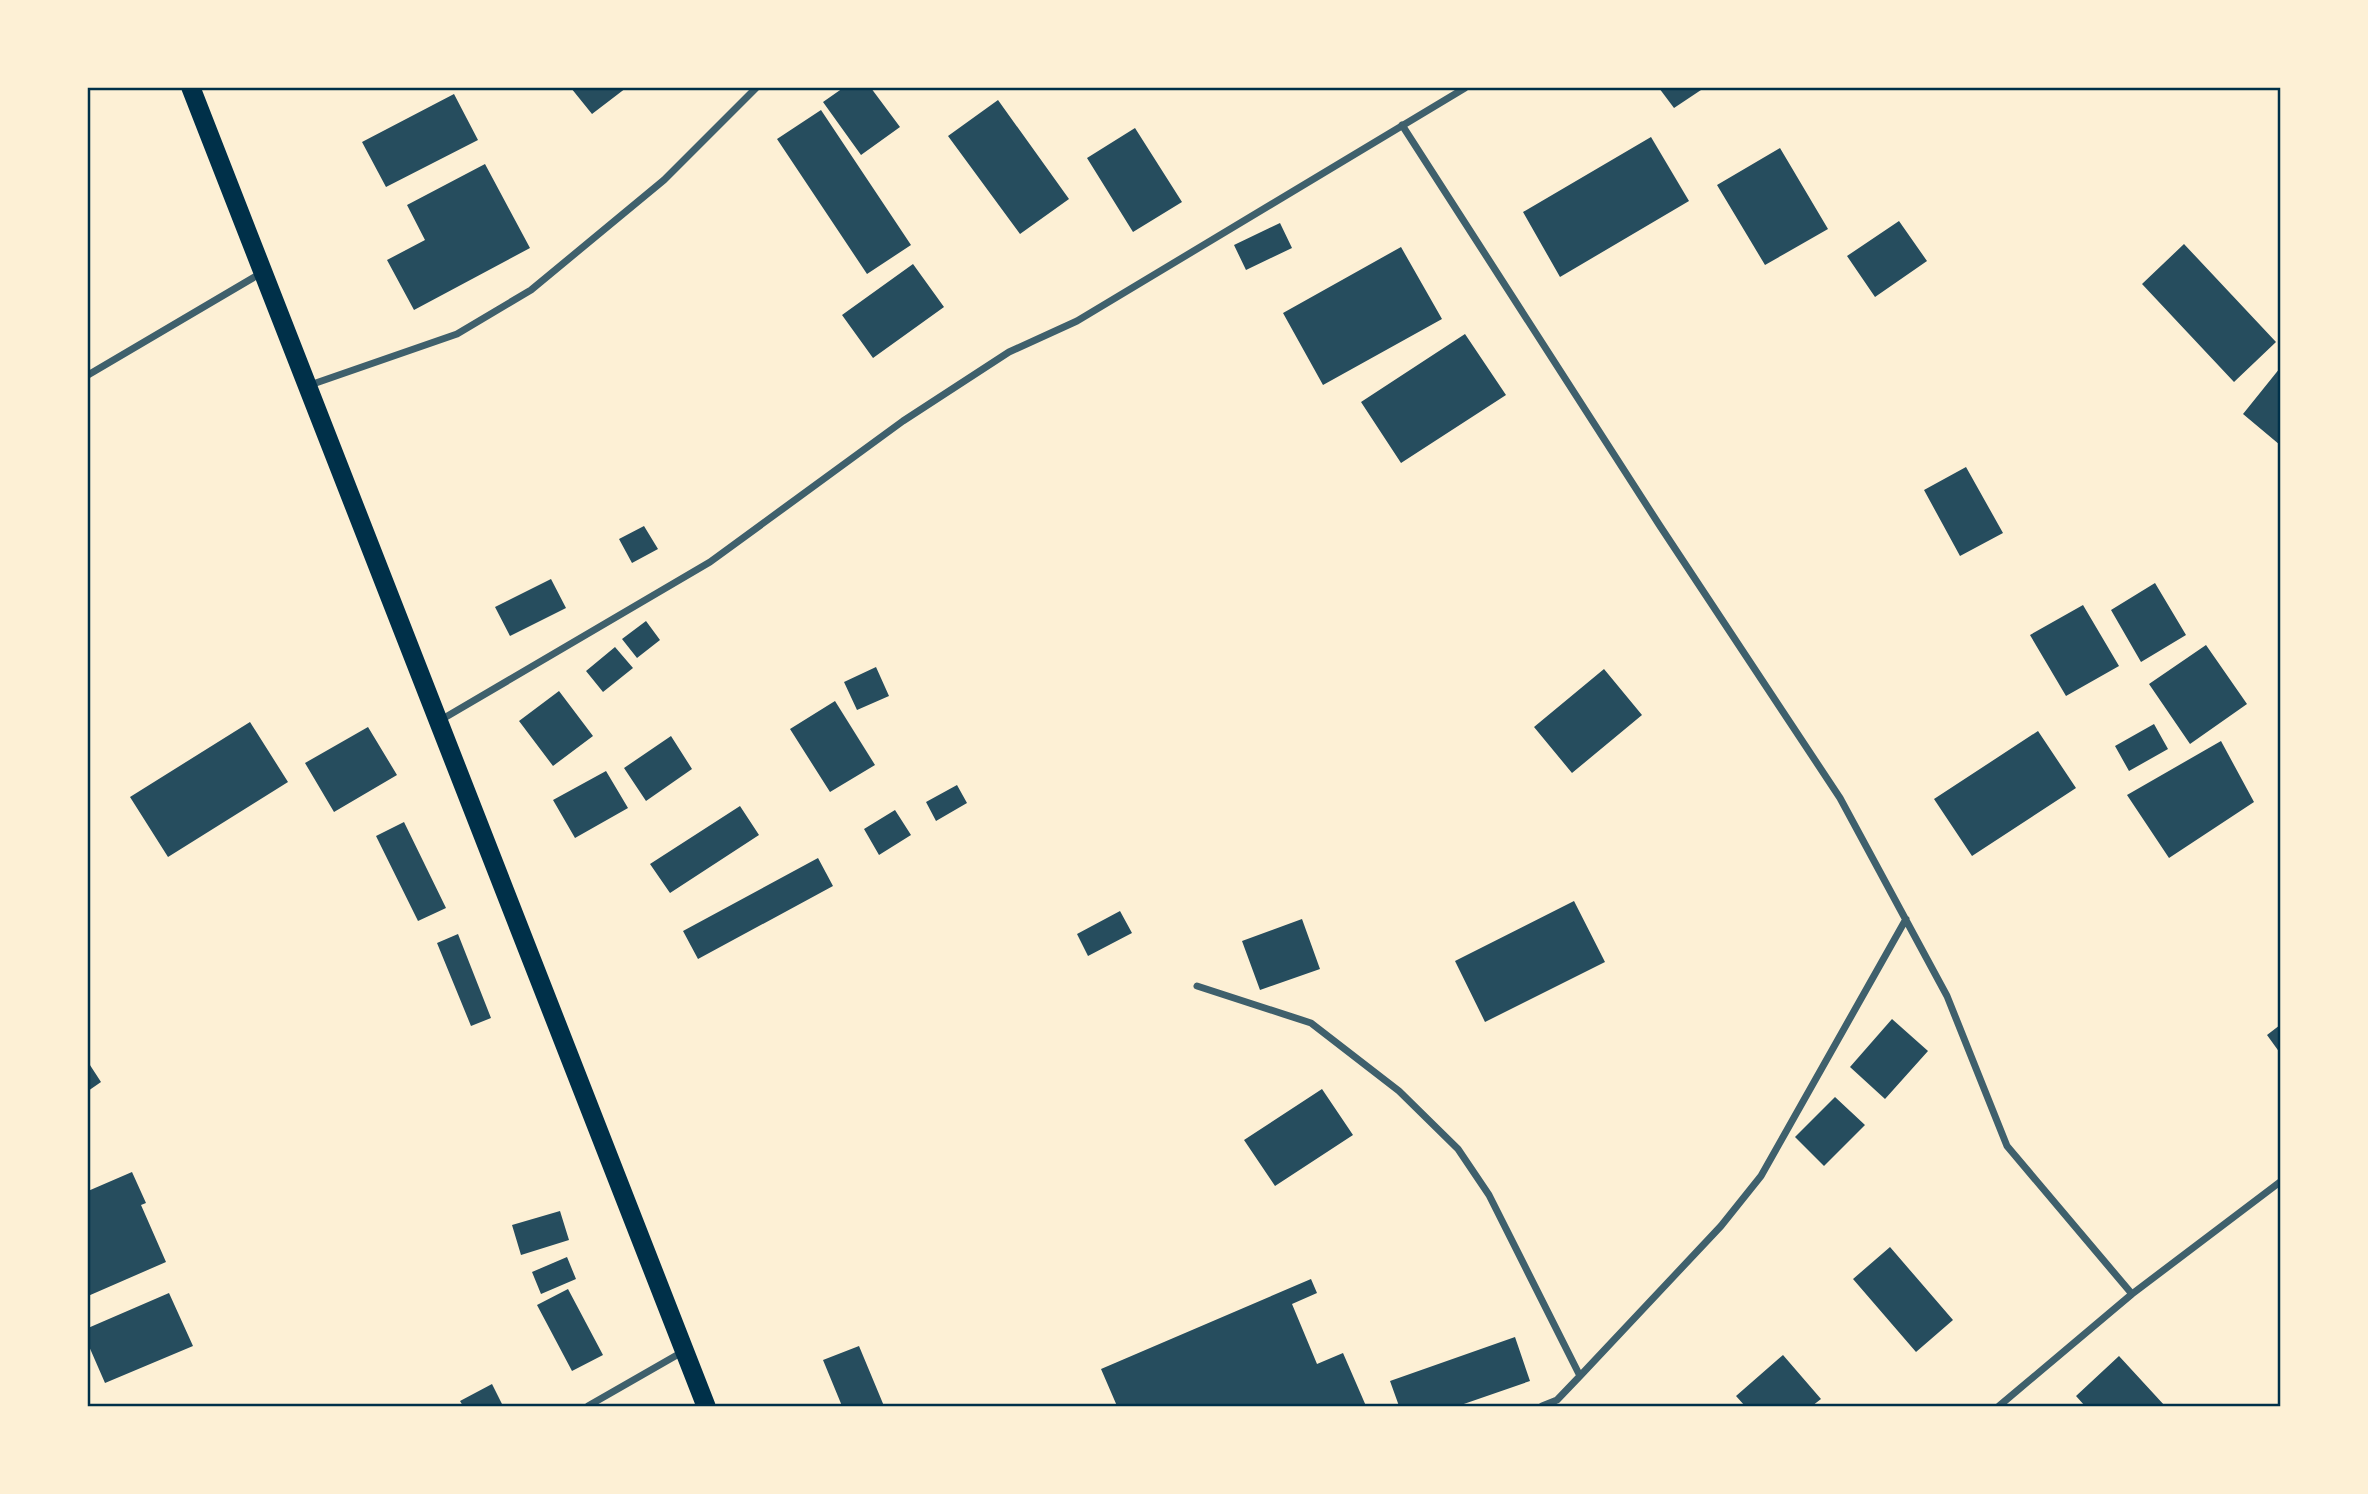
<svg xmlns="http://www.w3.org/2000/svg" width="2368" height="1494" viewBox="0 0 2368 1494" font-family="'Public Sans',sans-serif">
<rect width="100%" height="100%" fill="#fdf0d5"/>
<path fill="#264d5e" d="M 571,88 L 626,88 L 592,114 Z
M 843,88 L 871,88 L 900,127 L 861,155 L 823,102 Z
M 1659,88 L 1704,88 L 1674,108 Z
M 454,94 L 478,140 L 386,187 L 362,142 Z
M 998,100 L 1069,199 L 1020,234 L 948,136 Z
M 821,110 L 911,245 L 867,274 L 777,139 Z
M 1135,128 L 1182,202 L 1133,232 L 1087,158 Z
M 1651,137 L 1689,201 L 1560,277 L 1523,212 Z
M 1780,148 L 1828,229 L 1765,265 L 1717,185 Z
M 485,164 L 530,248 L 414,310 L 387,260 L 425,240 L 407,205 Z
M 1899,221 L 1927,261 L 1875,297 L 1847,256 Z
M 1280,223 L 1292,248 L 1246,270 L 1234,245 Z
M 2184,244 L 2276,342 L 2234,382 L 2142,284 Z
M 1401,247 L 1442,319 L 1323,385 L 1283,313 Z
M 913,264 L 944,307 L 873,358 L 842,315 Z
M 1465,334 L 1506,395 L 1401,463 L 1361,402 Z
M 2280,368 L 2280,445 L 2243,414 Z
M 1966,467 L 2003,533 L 1960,556 L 1924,490 Z
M 644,526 L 658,549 L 632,563 L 619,539 Z
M 551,579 L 566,608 L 510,636 L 495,607 Z
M 2155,583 L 2186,635 L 2141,662 L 2111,610 Z
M 2083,605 L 2119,666 L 2066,696 L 2030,635 Z
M 646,621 L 660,640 L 637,658 L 622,639 Z
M 2206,645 L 2247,704 L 2190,744 L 2149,684 Z
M 615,647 L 633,668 L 603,692 L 586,671 Z
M 876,667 L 889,696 L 857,710 L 844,682 Z
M 1604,669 L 1642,715 L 1572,773 L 1534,727 Z
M 559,691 L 593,736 L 553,766 L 519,721 Z
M 835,701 L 875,765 L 830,792 L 790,729 Z
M 250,722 L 288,782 L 168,857 L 130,797 Z
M 2154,724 L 2168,749 L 2129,771 L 2115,746 Z
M 368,727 L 397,775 L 334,812 L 305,763 Z
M 2038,731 L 2076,788 L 1972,856 L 1934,799 Z
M 671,736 L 692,769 L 646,801 L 624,768 Z
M 2221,741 L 2254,802 L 2169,858 L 2127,795 Z
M 606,771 L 628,808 L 575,838 L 553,800 Z
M 957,785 L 967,803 L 936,821 L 926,802 Z
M 740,806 L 759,835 L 670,893 L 650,864 Z
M 895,810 L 911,835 L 879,855 L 864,829 Z
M 404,822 L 446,908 L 418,921 L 376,836 Z
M 818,858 L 833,886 L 698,959 L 683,931 Z
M 1574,901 L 1605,962 L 1485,1022 L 1455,961 Z
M 1120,911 L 1132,933 L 1088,956 L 1077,934 Z
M 1302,919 L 1320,969 L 1260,990 L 1242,941 Z
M 458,934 L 491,1018 L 471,1026 L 437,943 Z
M 1892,1019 L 1928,1051 L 1885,1099 L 1850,1067 Z
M 2280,1025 L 2280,1053 L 2267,1035 Z
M 88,1062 L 101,1082 L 88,1091 Z
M 1322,1089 L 1353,1135 L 1275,1186 L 1244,1140 Z
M 1835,1097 L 1865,1125 L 1824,1166 L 1795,1137 Z
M 132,1172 L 146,1203 L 141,1205 L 166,1262 L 88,1296 L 88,1191 Z
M 560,1211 L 569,1240 L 521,1255 L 512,1225 Z
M 1890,1247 L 1953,1320 L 1916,1352 L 1853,1279 Z
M 567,1257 L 576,1279 L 541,1294 L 532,1272 Z
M 1311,1279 L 1317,1293 L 1292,1304 L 1317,1364 L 1343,1353 L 1366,1406 L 1117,1406 L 1101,1369 Z
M 568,1289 L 603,1355 L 572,1371 L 537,1305 Z
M 169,1293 L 193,1346 L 105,1383 L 88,1344 L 88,1328 Z
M 1515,1337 L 1530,1381 L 1458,1406 L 1399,1406 L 1390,1381 Z
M 859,1346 L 884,1406 L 842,1406 L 823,1360 Z
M 1783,1355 L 1821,1399 L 1812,1406 L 1745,1406 L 1736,1396 Z
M 2119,1356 L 2165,1406 L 2085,1406 L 2076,1396 Z
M 492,1384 L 503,1406 L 463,1406 L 460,1401 Z"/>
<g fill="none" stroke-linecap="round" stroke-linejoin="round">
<path stroke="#3f606c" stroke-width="7" d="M 1402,125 L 1660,526 L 1840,798 L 1947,996 L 2007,1146 L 2132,1294 L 2280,1182
M 88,375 L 263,272
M 310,385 L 457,334 L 531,290 L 664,180 L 756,88
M 439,721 L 710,562 L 903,421 L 1009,352 L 1077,321 L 1465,88
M 1197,986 L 1311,1023 L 1399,1091 L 1458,1149 L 1489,1195 L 1580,1376
M 588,1406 L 684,1351
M 1542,1406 L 1557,1400 L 1580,1376 L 1721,1226 L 1761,1176 L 1906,919
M 1999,1406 L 2132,1294"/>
<path stroke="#003049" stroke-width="19" d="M 191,88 L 706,1406"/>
</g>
<rect width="2368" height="1494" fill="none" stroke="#fdf0d5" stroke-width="178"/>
<rect x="89" y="89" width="2190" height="1316" fill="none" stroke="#003049" stroke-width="2.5"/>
</svg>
